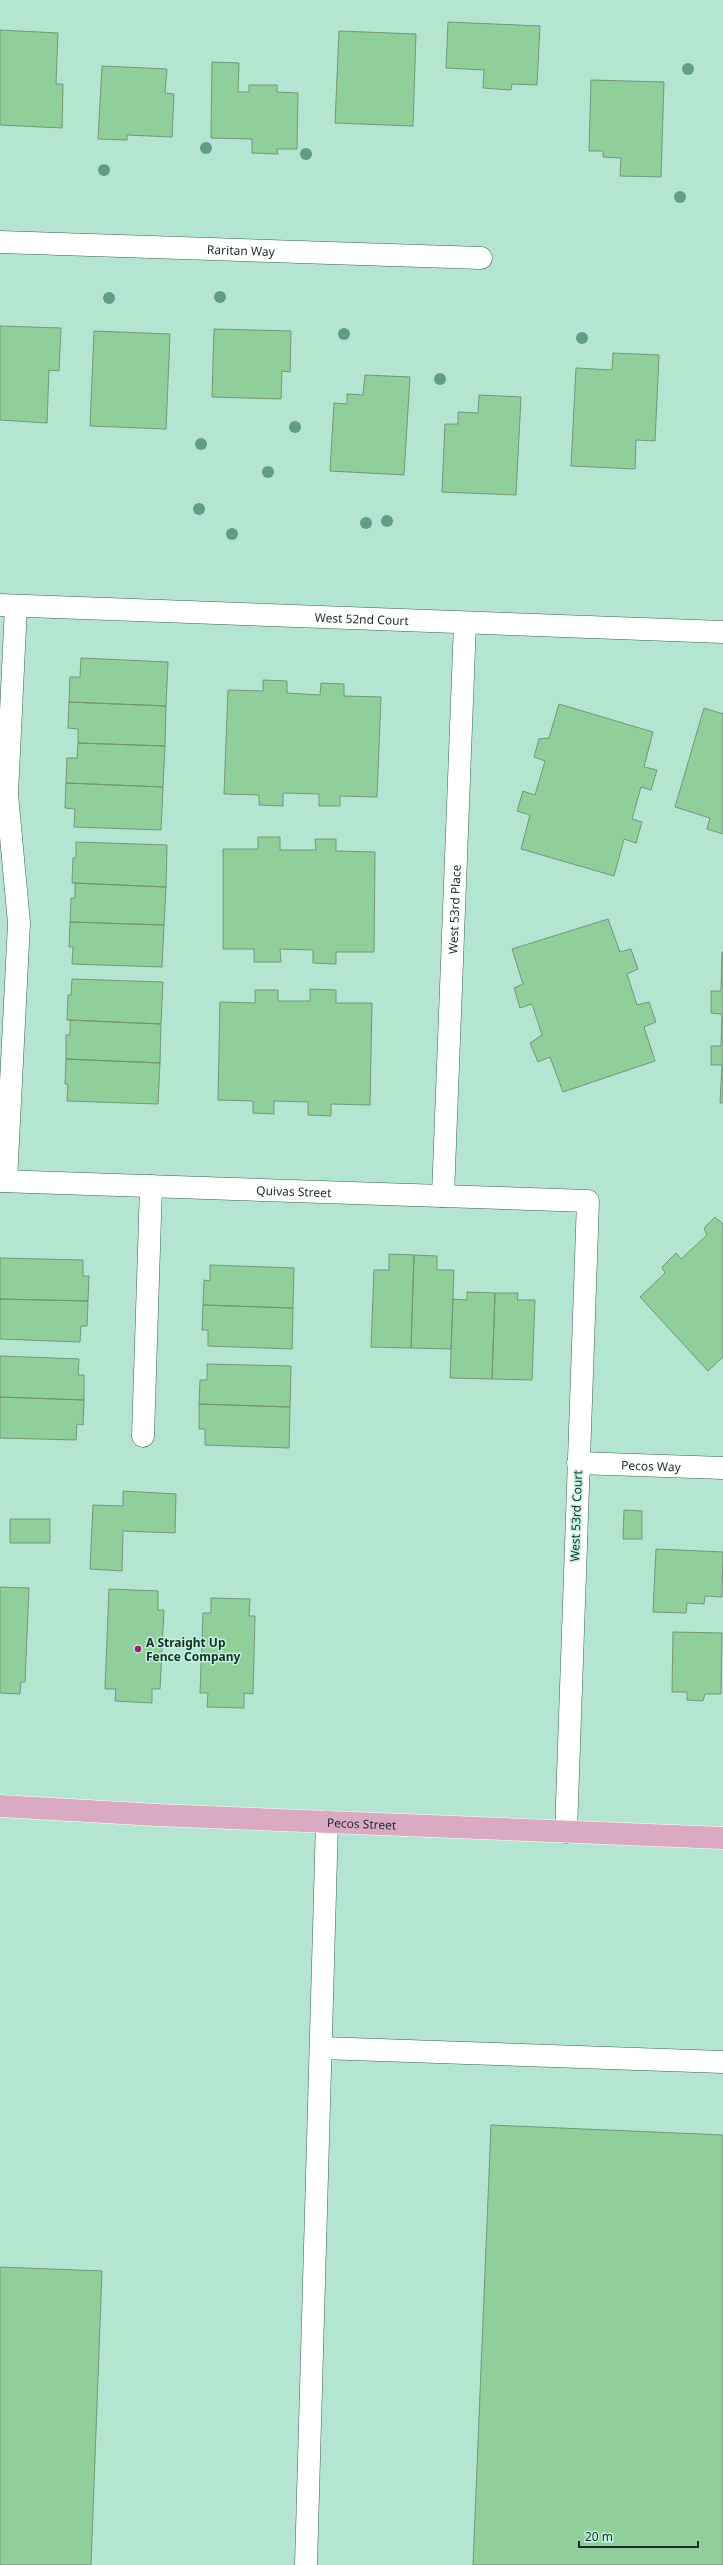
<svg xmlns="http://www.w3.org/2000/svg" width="723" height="2565" viewBox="0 0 723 2565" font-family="'Noto Sans',sans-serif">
<rect width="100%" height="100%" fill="#b4e5d1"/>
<path fill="#90ce9a" stroke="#749679" d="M 448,22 L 540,26 L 537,85 L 512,84 L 511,90 L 483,88 L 484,70 L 446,68 Z
M 0,30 L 58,33 L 56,84 L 63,84 L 62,128 L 0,125 Z
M 339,31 L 416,34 L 413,126 L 335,123 Z
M 212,62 L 239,63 L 238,92 L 249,92 L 249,85 L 277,85 L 277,92 L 298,93 L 297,149 L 277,149 L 278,154 L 252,153 L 252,139 L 211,138 Z
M 102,66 L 167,69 L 165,93 L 174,94 L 172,137 L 127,135 L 127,140 L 98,139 Z
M 591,80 L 664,82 L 661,177 L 620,176 L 621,158 L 603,157 L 603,151 L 589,151 Z
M 0,326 L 61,328 L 59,371 L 49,370 L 47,423 L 0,420 Z
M 214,329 L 291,331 L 290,372 L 282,371 L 281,399 L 212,397 Z
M 94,331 L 170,334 L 166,429 L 90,426 Z
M 613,353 L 659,355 L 655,441 L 636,440 L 635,469 L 571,466 L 576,368 L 612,370 Z
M 365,375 L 410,377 L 404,475 L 330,471 L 334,403 L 347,404 L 347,394 L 363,395 Z
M 479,395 L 521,397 L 516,495 L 442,492 L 445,424 L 458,424 L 458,412 L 478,413 Z
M 81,658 L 168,662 L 166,706 L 69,702 L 70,677 L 80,677 Z
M 263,680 L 287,681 L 287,693 L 320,695 L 321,683 L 344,684 L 344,696 L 381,697 L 377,797 L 340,796 L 340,806 L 319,806 L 319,794 L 283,793 L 283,806 L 259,805 L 259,795 L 224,794 L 228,690 L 263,691 Z
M 69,702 L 166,706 L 165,746 L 78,743 L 78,729 L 68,728 Z
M 559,704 L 653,732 L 644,767 L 657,770 L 651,790 L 641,787 L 632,819 L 642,822 L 636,843 L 624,839 L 614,876 L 521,849 L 530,815 L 517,811 L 523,791 L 535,795 L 545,761 L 534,757 L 539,739 L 549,738 Z
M 704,708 L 723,714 L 723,834 L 707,829 L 710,818 L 675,807 Z
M 78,743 L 165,746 L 163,787 L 66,783 L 67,758 L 77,758 Z
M 66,783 L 163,787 L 161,830 L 74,827 L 75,809 L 65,808 Z
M 258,837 L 280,837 L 280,850 L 316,850 L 315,839 L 336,839 L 336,851 L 375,852 L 374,952 L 336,952 L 336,964 L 313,963 L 313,950 L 280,949 L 281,962 L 254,962 L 254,949 L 223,949 L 223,849 L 258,849 Z
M 76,842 L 167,845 L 166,887 L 72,883 L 73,858 L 76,858 Z
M 75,883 L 166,887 L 164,925 L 70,922 L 71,898 L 75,898 Z
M 608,919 L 620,952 L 631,949 L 638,969 L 627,974 L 637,1005 L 649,1002 L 656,1022 L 644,1027 L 655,1061 L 563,1092 L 550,1057 L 538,1062 L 530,1043 L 542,1035 L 532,1004 L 520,1008 L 514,988 L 523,984 L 512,949 Z
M 70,922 L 164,925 L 162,967 L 72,964 L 73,947 L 69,947 Z
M 722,952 L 723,952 L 723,1103 L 720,1103 L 722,1065 L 711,1065 L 711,1046 L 721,1046 L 722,1014 L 711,1013 L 711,991 L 721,991 Z
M 72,979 L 163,982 L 161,1024 L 67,1020 L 68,995 L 71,995 Z
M 310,989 L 336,990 L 336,1003 L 372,1003 L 370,1105 L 331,1104 L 331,1116 L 308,1115 L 308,1102 L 274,1101 L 274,1114 L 253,1113 L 253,1101 L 218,1100 L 220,1002 L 255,1003 L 255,990 L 278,990 L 278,1001 L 310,1001 Z
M 70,1020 L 161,1024 L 160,1063 L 66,1059 L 66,1035 L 70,1035 Z
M 66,1059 L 160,1063 L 158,1104 L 67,1101 L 68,1084 L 65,1084 Z
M 715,1217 L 723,1224 L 723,1357 L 708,1371 L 640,1297 L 665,1273 L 662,1267 L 676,1253 L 681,1259 L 707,1235 L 704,1228 Z
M 389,1254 L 414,1255 L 411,1348 L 371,1347 L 374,1270 L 389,1270 Z
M 414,1255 L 437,1256 L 437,1270 L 454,1270 L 451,1349 L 411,1348 Z
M 0,1258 L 83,1260 L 83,1276 L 89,1276 L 88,1301 L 0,1299 Z
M 210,1265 L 294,1268 L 293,1308 L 203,1305 L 204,1280 L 210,1281 Z
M 467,1292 L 495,1293 L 492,1379 L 450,1378 L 453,1299 L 467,1300 Z
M 495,1293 L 518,1293 L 517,1300 L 535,1300 L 532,1380 L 492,1379 Z
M 0,1299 L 88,1301 L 87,1326 L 81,1326 L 80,1342 L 0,1339 Z
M 203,1305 L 293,1308 L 292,1349 L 208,1346 L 208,1330 L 202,1330 Z
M 0,1356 L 79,1359 L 78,1375 L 84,1375 L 84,1400 L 0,1397 Z
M 207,1364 L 291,1366 L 290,1407 L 199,1404 L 200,1380 L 207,1380 Z
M 0,1397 L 84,1400 L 83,1425 L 77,1424 L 76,1440 L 0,1438 Z
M 199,1404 L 290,1407 L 289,1448 L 205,1445 L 205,1429 L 199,1429 Z
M 123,1491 L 176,1494 L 175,1533 L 123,1531 L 122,1571 L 90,1569 L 93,1505 L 123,1506 Z
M 624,1510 L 642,1511 L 642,1539 L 623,1539 Z
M 10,1519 L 50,1519 L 50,1543 L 10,1543 Z
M 656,1549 L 723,1552 L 722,1597 L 705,1596 L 704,1604 L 687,1603 L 686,1613 L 653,1612 Z
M 0,1587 L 29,1588 L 25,1682 L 21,1682 L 20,1694 L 0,1693 Z
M 109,1589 L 158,1591 L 158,1610 L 164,1610 L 160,1689 L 152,1689 L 152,1703 L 115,1701 L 116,1689 L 105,1689 Z
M 211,1598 L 250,1599 L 249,1616 L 255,1616 L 253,1694 L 244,1693 L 244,1708 L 207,1707 L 208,1693 L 200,1693 L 203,1613 L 211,1613 Z
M 673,1632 L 722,1633 L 721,1694 L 705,1694 L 703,1701 L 687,1700 L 687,1692 L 672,1692 Z
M 491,2125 L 723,2135 L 723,2565 L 473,2565 Z
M 0,2267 L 102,2271 L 91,2565 L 0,2565 Z"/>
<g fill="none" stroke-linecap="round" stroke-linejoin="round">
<defs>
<g id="minor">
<path id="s1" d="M 0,242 L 481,258"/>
<path id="s2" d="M 0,605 L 723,632"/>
<path id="s3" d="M 0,1181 L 588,1201 L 566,1832"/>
<path d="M 6,1181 L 19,923 L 7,794 L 16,606"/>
<path id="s4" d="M 443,1196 L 465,623"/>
<path d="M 143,1436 L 151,1186"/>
<path id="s5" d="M 578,1463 L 723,1468"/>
<path d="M 321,2048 L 723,2062"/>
<path d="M 306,2565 L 327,1822"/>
</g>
<g id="major">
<path id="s6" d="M 0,1806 L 157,1815 L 723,1838"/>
</g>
</defs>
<use href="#minor" stroke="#366454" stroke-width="23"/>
<use href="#major" stroke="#fff" stroke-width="23"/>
<use href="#minor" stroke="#fff" stroke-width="22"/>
<use href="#major" stroke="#daaac3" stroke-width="22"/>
</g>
<g fill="#609c87">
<circle cx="688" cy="69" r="6"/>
<circle cx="206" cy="148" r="6"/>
<circle cx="306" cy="154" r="6"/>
<circle cx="104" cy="170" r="6"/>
<circle cx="680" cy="197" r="6"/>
<circle cx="220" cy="297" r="6"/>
<circle cx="109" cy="298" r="6"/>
<circle cx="344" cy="334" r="6"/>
<circle cx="582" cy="338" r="6"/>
<circle cx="440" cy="379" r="6"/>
<circle cx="295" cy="427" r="6"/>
<circle cx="201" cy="444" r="6"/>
<circle cx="268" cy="472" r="6"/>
<circle cx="199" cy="509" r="6"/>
<circle cx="387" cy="521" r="6"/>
<circle cx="366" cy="523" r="6"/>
<circle cx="232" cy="534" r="6"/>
</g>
<circle fill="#9e1b6c" stroke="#c0f2de" stroke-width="1.5" cx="138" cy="1649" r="4"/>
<g text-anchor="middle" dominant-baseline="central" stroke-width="3" stroke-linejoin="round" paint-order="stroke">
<g font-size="12" fill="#1a2d26" stroke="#c0f2de">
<text stroke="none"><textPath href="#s1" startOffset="241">Raritan Way</textPath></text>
<text stroke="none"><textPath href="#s2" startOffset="362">West 52nd Court</textPath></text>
<text stroke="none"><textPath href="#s4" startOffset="287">West 53rd Place</textPath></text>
<text stroke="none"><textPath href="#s3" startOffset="294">Quivas Street</textPath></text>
<text stroke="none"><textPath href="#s5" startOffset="73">Pecos Way</textPath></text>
<text transform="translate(576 1516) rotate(-88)">West 53rd Court</text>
<text stroke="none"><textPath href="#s6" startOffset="362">Pecos Street</textPath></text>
</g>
<g font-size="12" font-weight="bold" fill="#1a2d26" stroke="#c0f2de" text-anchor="start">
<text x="146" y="1642">A Straight Up<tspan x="146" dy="14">Fence Company</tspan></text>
</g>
</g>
<path d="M579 2541v6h119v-6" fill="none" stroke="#1a2d26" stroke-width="2"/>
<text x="585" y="2541" font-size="12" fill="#1a2d26" stroke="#c0f2de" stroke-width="3" paint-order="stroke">20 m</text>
</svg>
